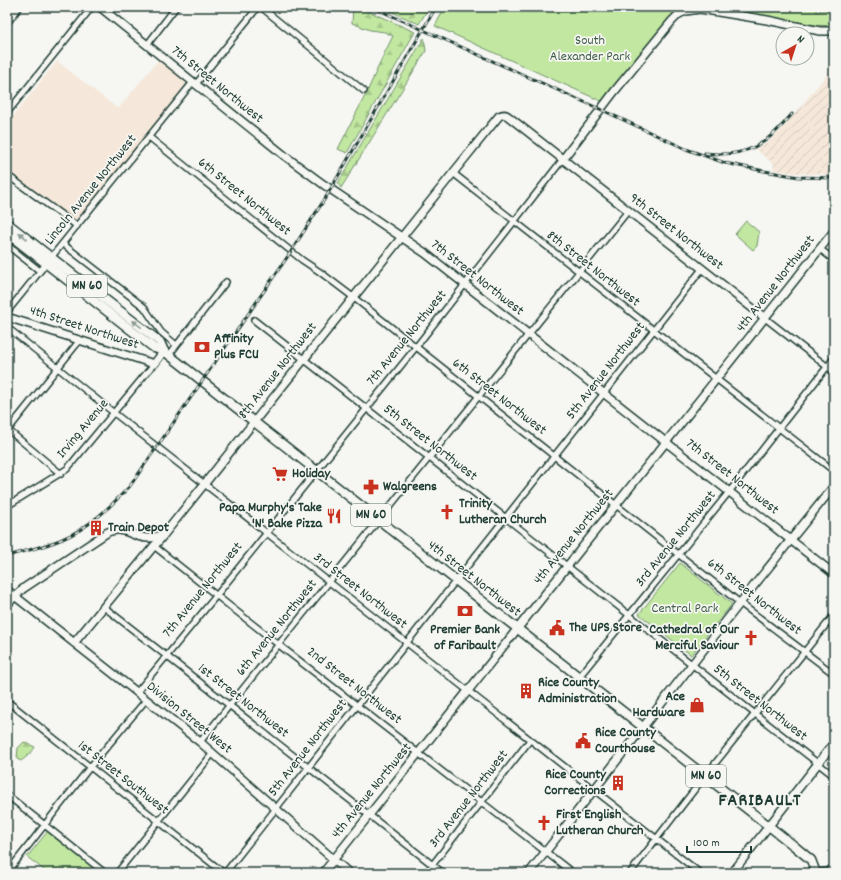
<svg xmlns="http://www.w3.org/2000/svg" width="841" height="880" viewBox="0 0 841 880" font-family="Dekko,sans-serif">
<defs>
<pattern id="industrial-furrows" width="10" height="10" patternUnits="userSpaceOnUse"><rect width="10" height="10" fill="#f5e8da"/><path d="M-1 1l2-2M0 10L10 0M9 11l2-2" fill="none" stroke="#d2c8bc"/></pattern>
<pattern id="forest-firs" width="22" height="20" patternUnits="userSpaceOnUse"><rect width="22" height="20" fill="#c2e7a1"/><path d="M5 1l3.5 6h-7zM16 11l3.5 6h-7z" fill="#a6c78b"/></pattern>
</defs>
<rect width="100%" height="100%" fill="#f6f6f2"/>
<filter id="ink" filterUnits="userSpaceOnUse"><feTurbulence type="fractalNoise" baseFrequency=".025" numOctaves="2"/><feDisplacementMap in="SourceGraphic" scale="8" xChannelSelector="R" yChannelSelector="G"/><feConvolveMatrix kernelMatrix="1 2 1 2 8 2 1 2 1" color-interpolation-filters="sRGB"/></filter>
<g filter="url(#ink)">
<path fill="#f5e8da" d="M 159,59 L 190,83 L 78,224 L 7,171 L 7,124 L 57,61 L 118,109 Z"/>
<path fill="url(#industrial-furrows)" d="M 834,66 L 834,175 L 794,173 L 773,170 L 774,164 L 755,149 L 768,142 L 783,128 Z"/>
<path fill="url(#forest-firs)" stroke="#70926a" d="M 353,7 L 359,7 L 415,32 L 347,153 L 338,149 L 367,92 L 384,54 L 393,36 L 385,32 L 370,30 L 352,23 Z
M 381,7 L 429,7 L 419,24 Z
M 424,38 L 426,51 L 341,188 L 338,183 Z
M 24,742 L 35,747 C 33,751 24,760 20,761 L 17,758 L 18,748 Z"/>
<path fill="#c2e7a1" stroke="#70926a" d="M 445,7 L 692,7 L 687,8 L 603,102 L 435,26 Z
M 701,7 L 816,7 L 816,10 L 817,12 L 822,10 L 834,11 L 834,26 L 816,25 Z
M 746,221 L 759,232 L 757,246 L 753,250 L 735,234 Z
M 680,563 L 732,604 L 691,655 L 639,614 Z
M 48,831 L 101,873 L 48,873 L 27,857 Z"/>
<g fill="none" stroke-linecap="round" stroke-linejoin="round">
<defs>
<path id="street" d="M 261,7 L 364,91
M 147,45 L 176,7
M 196,84 L 258,7
M 7,113 L 92,7
M 149,137 L 302,260 L 320,272 L 353,297 L 740,603 L 834,674
M 453,173 L 834,471
M 7,175 L 77,226
M 63,244 L 144,307 L 161,332 L 176,345
M 7,245 L 40,271
M 820,249 L 834,260
M 7,312 L 193,82
M 765,318 L 834,372
M 254,320 L 834,776
M 7,326 L 8,328 L 114,413 L 700,873
M 169,355 L 226,282
M 7,429 L 61,474
M 8,430 L 80,340
M 7,506 L 67,469 L 154,364
M 154,546 L 279,645 L 573,873
M 104,607 L 443,873
M 579,677 L 729,492 L 834,358
M 137,692 L 216,596 L 416,347 L 563,159
M 7,701 L 224,873
M 200,742 L 628,211
M 7,795 L 105,873
M 7,873 L 90,767 L 146,700
M 117,873 L 213,753
M 225,873 L 702,269
M 426,873 L 530,740
M 630,873 L 705,776 L 834,615"/>
<path id="secondary" d="M 100,7 L 285,156 L 323,184 L 425,253 L 834,574
M 563,159 L 614,92 L 672,21 L 679,14 L 686,11 L 700,9 L 767,20 L 820,31 L 834,31
M 7,317 L 154,364 L 164,351
M 7,590 L 200,742 L 349,873
M 7,605 L 15,596 L 24,588 L 108,532 C 129,523 137,547 163,534
M 74,643 L 154,546 L 158,542 L 453,173 L 499,116 C 503,114 506,114 509,117 L 765,318
M 323,873 L 834,231
M 529,873 L 740,603 L 834,486
M 732,873 L 834,743
M 819,873 L 828,872 L 834,868"/>
<path id="primary" d="M 7,223 L 160,342 L 164,351
M 7,233 L 154,348 L 164,351 L 169,355 L 793,845 L 811,860 L 816,873"/>
<path id="highway" d="M 7,20 L 17,7"/>
</defs>
<use href="#street" stroke="#1f3d34" stroke-width="8"/>
<use href="#secondary" stroke="#1f3d34" stroke-width="10"/>
<use href="#primary" stroke="#1f3d34" stroke-width="11"/>
<use href="#highway" stroke="#1f3d34" stroke-width="12"/>
<use href="#street" stroke="#f6f6f2" stroke-width="5"/>
<use href="#secondary" stroke="#f6f6f2" stroke-width="7"/>
<use href="#primary" stroke="#f6f6f2" stroke-width="8"/>
<use href="#highway" stroke="#f6f6f2" stroke-width="9"/>
<defs>
<path id="rail" d="M 372,7 L 602,110 L 686,149 L 725,163 L 764,171 L 799,177 L 834,178
M 705,153 C 746,158 767,145 792,114
M 7,556 C 25,551 43,547 60,540 C 88,529 110,507 130,486 L 288,256 L 326,197 L 436,7"/>
</defs>
<use href="#rail" stroke="#1f3d34" stroke-width="3"/>
<use href="#rail" stroke="#f6f6f2" stroke-width="1.5" stroke-dasharray="4.5" stroke-linecap="butt"/>
</g>
<defs><path id="oneway-solid" d="M-6-.8H1V-3.2L6.5 0L1 3.2V.8H-6Z"/></defs>
<g fill="#8a9a93">
<use href="#oneway-solid" transform="translate(23 236) rotate(-142)"/>
<use href="#oneway-solid" transform="translate(137 324) rotate(-142)"/>
</g>
</g>
<defs>
<symbol id="bank-bare" viewBox="-9 -9 18 18"><path d="M-6-4H6V4H-6ZM0-2.3a2.3 2.3 0 1 0 0 4.6a2.3 2.3 0 1 0 0-4.6Z" fill="#c8321e" stroke="#f6f6f2" stroke-width="2.5" paint-order="stroke"/></symbol>
<symbol id="supermarket-bare" viewBox="-9 -9 18 18"><path d="M-6-5.5h2.5l.6 2H6L4.5 2H-2.5L-4.4-4H-6ZM-1.5 3.2a1.3 1.3 0 1 0 .1 0ZM3 3.2a1.3 1.3 0 1 0 .1 0Z" fill="#c8321e" stroke="#f6f6f2" stroke-width="2.5" paint-order="stroke"/></symbol>
<symbol id="pharmacy-bare" viewBox="-9 -9 18 18"><path d="M-2-6h4v4h4v4h-4v4h-4v-4h-4v-4h4Z" fill="#c8321e" stroke="#f6f6f2" stroke-width="2.5" paint-order="stroke"/></symbol>
<symbol id="church-bare" viewBox="-9 -9 18 18"><path d="M-1.2-6h2.4v3.5h3.3v2.4h-3.3V6h-2.4V-.1h-3.3v-2.4h3.3Z" fill="#c8321e" stroke="#f6f6f2" stroke-width="2.5" paint-order="stroke"/></symbol>
<symbol id="restaurant-bare" viewBox="-9 -9 18 18"><path d="M-5-6h1v4h1v-4h1v4h1v-4h1v5L-1.5 .5V6h-2V.5L-5-1ZM5-6V6H3V1.5H1.5Q1.5-4 5-6Z" fill="#c8321e" stroke="#f6f6f2" stroke-width="2.5" paint-order="stroke"/></symbol>
<symbol id="building-bare" viewBox="-9 -9 18 18"><path d="M-4-6H4V6H1V3H-1V6H-4ZM-2.5-4.3h1.7v1.8h-1.7ZM.8-4.3h1.7v1.8H.8ZM-2.5-1h1.7V.8h-1.7ZM.8-1h1.7V.8H.8Z" fill="#c8321e" stroke="#f6f6f2" stroke-width="2.5" paint-order="stroke"/></symbol>
<symbol id="civic-bare" viewBox="-9 -9 18 18"><path d="M-.6-6.5H3V-4.5H.6V-3L4-1V1h2V6H-6V1h2V-1L-.6-3ZM-1.2 2.5V6h2.4V2.5Z" fill="#c8321e" stroke="#f6f6f2" stroke-width="2.5" paint-order="stroke"/></symbol>
<symbol id="shop-bare" viewBox="-9 -9 18 18"><path d="M-5-2.5h2.3a2.7 3.5 0 0 1 5.4 0H5L5.5 6h-11ZM-1.5-2.5h3a1.5 2.3 0 0 0-3 0Z" fill="#c8321e" stroke="#f6f6f2" stroke-width="2.5" paint-order="stroke"/></symbol>
</defs>
<g fill-rule="evenodd">
<use href="#bank-bare" x="191" y="336" width="22" height="22"/>
<use href="#supermarket-bare" x="269" y="463" width="22" height="22"/>
<use href="#pharmacy-bare" x="360" y="476" width="22" height="22"/>
<use href="#church-bare" x="436" y="501" width="22" height="22"/>
<use href="#restaurant-bare" x="323" y="505" width="22" height="22"/>
<use href="#building-bare" x="85" y="517" width="22" height="22"/>
<use href="#bank-bare" x="454" y="600" width="22" height="22"/>
<use href="#civic-bare" x="546" y="617" width="22" height="22"/>
<use href="#church-bare" x="740" y="627" width="22" height="22"/>
<use href="#building-bare" x="515" y="680" width="22" height="22"/>
<use href="#shop-bare" x="686" y="694" width="22" height="22"/>
<use href="#civic-bare" x="572" y="730" width="22" height="22"/>
<use href="#building-bare" x="607" y="772" width="22" height="22"/>
<use href="#church-bare" x="533" y="812" width="22" height="22"/>
</g>
<g text-anchor="middle" dominant-baseline="central" stroke-width="3.5" stroke-linejoin="round" paint-order="stroke">
<g fill="#f6f6f2" stroke="#60746d" stroke-width="1">
<rect x="67" y="275" width="40" height="22" rx="3"/>
<rect x="351" y="504" width="40" height="22" rx="3"/>
<rect x="686" y="765" width="40" height="22" rx="3"/>
</g>
<g font-size="13" font-weight="bold" fill="#1f3d34">
<text x="87" y="286">MN 60</text>
<text x="371" y="515">MN 60</text>
<text x="706" y="776">MN 60</text>
</g>
<g font-size="14" fill="#405f4a" stroke="#f6f6f2">
<text x="590" y="41">South<tspan x="590" dy="16">Alexander Park</tspan></text>
<text x="685" y="609">Central Park</text>
</g>
<g font-size="14" fill="#1f3d34" stroke="#f6f6f2">
<text transform="translate(217 85) rotate(39)">7th Street Northwest</text>
<text transform="translate(91 190) rotate(-51)">Lincoln Avenue Northwest</text>
<text transform="translate(244 197) rotate(39)">6th Street Northwest</text>
<text transform="translate(676 232) rotate(38)">9th Street Northwest</text>
<text transform="translate(593 269) rotate(38)">8th Street Northwest</text>
<text transform="translate(477 278) rotate(38)">7th Street Northwest</text>
<text transform="translate(776 284) rotate(-52)">4th Avenue Northwest</text>
<text transform="translate(84 328) rotate(18)">4th Street Northwest</text>
<text transform="translate(407 338) rotate(-51)">7th Avenue Northwest</text>
<text transform="translate(278 371) rotate(-52)">8th Avenue Northwest</text>
<text transform="translate(606 371) rotate(-52)">5th Avenue Northwest</text>
<text transform="translate(499 397) rotate(38)">6th Street Northwest</text>
<text transform="translate(83 429) rotate(-50)">Irving Avenue</text>
<text transform="translate(430 443) rotate(38)">5th Street Northwest</text>
<text transform="translate(732 477) rotate(38)">7th Street Northwest</text>
<text transform="translate(574 537) rotate(-51)">4th Avenue Northwest</text>
<text transform="translate(676 539) rotate(-51)">3rd Avenue Northwest</text>
<text transform="translate(474 579) rotate(38)">4th Street Northwest</text>
<text transform="translate(203 590) rotate(-51)">7th Avenue Northwest</text>
<text transform="translate(360 591) rotate(38)">3rd Street Northwest</text>
<text transform="translate(754 597) rotate(38)">6th Street Northwest</text>
<text transform="translate(277 628) rotate(-51)">6th Avenue Northwest</text>
<text transform="translate(354 686) rotate(38)">2nd Street Northwest</text>
<text transform="translate(243 701) rotate(38)">1st Street Northwest</text>
<text transform="translate(760 703) rotate(38)">5th Street Northwest</text>
<text transform="translate(189 718) rotate(39)">Division Street West</text>
<text transform="translate(308 748) rotate(-52)">5th Avenue Northwest</text>
<text transform="translate(123 778) rotate(38)">1st Street Southwest</text>
<text transform="translate(372 791) rotate(-51)">4th Avenue Northwest</text>
<text transform="translate(469 799) rotate(-52)">3rd Avenue Northwest</text>
</g>
<g font-size="14" font-weight="bold" fill="#1f3d34" stroke="#f6f6f2" text-anchor="start">
<text x="214" y="339">Affinity<tspan x="214" dy="16">Plus FCU</tspan></text>
<text x="292" y="474">Holiday</text>
<text x="383" y="487">Walgreens</text>
<text x="459" y="504">Trinity<tspan x="459" dy="16">Lutheran Church</tspan></text>
<text x="322" y="508" text-anchor="end">Papa Murphy's Take<tspan x="322" dy="16">'N' Bake Pizza</tspan></text>
<text x="108" y="528">Train Depot</text>
<text x="569" y="628">The UPS Store</text>
<text x="465" y="630" text-anchor="middle">Premier Bank<tspan x="465" dy="16">of Faribault</tspan></text>
<text x="739" y="630" text-anchor="end">Cathedral of Our<tspan x="739" dy="16">Merciful Saviour</tspan></text>
<text x="538" y="683">Rice County<tspan x="538" dy="16">Administration</tspan></text>
<text x="685" y="697" text-anchor="end">Ace<tspan x="685" dy="16">Hardware</tspan></text>
<text x="595" y="733">Rice County<tspan x="595" dy="16">Courthouse</tspan></text>
<text x="606" y="775" text-anchor="end">Rice County<tspan x="606" dy="16">Corrections</tspan></text>
<text x="556" y="815">First English<tspan x="556" dy="16">Lutheran Church</tspan></text>
</g>
<g font-size="18" font-weight="bold" letter-spacing="1" fill="#1f3d34" stroke="#f6f6f2">
<text x="760" y="801">FARIBAULT</text>
</g>
</g>
<rect width="841" height="880" fill="none" stroke="#f6f6f2" stroke-width="24"/>
<rect x="12" y="12" width="817" height="856" fill="none" stroke="#1f3d34" stroke-width="1.5" filter="url(#ink)"/>
<g transform="translate(795 46) rotate(39)"><circle r="19" fill="#f6f6f2" stroke="#a0aca6"/>
<path d="M0-3L7 15L0 10L-7 15Z" fill="#c8321e"/>
<text y="-6" font-size="11" font-weight="bold" text-anchor="middle" fill="#1f3d34">N</text>
</g>
<path d="M687 846v6h64v-6" fill="none" stroke="#1f3d34" stroke-width="2"/>
<text x="693" y="846" font-size="12" fill="#1f3d34" stroke="#f6f6f2" stroke-width="3" paint-order="stroke">100 m</text>
</svg>
